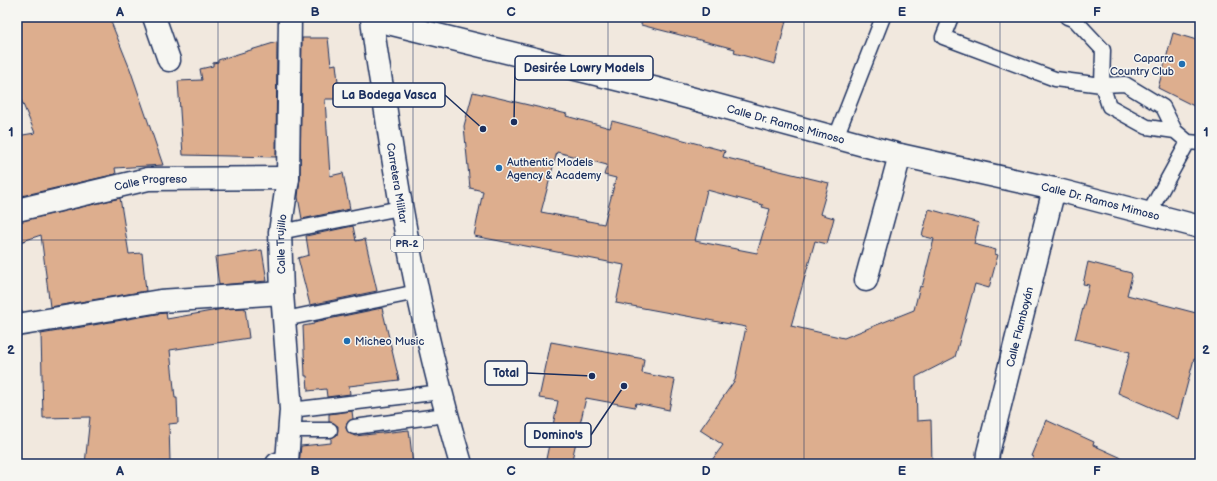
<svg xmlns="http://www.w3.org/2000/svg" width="1217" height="481" viewBox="0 0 1217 481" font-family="'Balsamiq Sans',sans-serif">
<rect width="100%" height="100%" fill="#f1e8de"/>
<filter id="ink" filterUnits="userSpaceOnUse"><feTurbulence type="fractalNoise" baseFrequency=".025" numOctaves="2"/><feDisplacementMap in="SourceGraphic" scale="8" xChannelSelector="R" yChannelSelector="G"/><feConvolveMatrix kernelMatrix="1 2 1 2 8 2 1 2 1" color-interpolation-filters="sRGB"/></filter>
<g filter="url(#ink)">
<path fill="#ddae8e" stroke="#1b2f5e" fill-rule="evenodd" d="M 17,17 L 109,17 L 130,69 L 163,165 L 115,168 L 116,174 L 17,197 L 17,136 L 35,133 L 17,90 Z
M 642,17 L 787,17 L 775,64 L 734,53 L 735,49 L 641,25 Z
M 1173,33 L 1200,41 L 1200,109 L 1158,88 Z
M 302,38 L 328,38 L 331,65 L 336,64 L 340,99 L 325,99 L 330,176 L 343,173 L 350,209 L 302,219 L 298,197 L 300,178 Z
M 277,42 L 276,157 L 183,155 L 178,81 L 202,80 L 200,69 L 213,66 L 213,63 L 218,62 L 218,60 Z
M 473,92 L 567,114 L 566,116 L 610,128 L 612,121 L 725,151 L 723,157 L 829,183 L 820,214 L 834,218 L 827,244 L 815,241 L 791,326 L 844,338 L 914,310 L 920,286 L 922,287 L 934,239 L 922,236 L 929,209 L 979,223 L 974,244 L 996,250 L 995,254 L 998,255 L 989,288 L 975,284 L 955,357 L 916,377 L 917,421 L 931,420 L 932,464 L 709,464 L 723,445 L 700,430 L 735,380 L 746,327 L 616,303 L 624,265 L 474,236 L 483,191 L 470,188 L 464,126 ZM 557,152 L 607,165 L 604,175 L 616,178 L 604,224 L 541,212 ZM 707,190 L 763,205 L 762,207 L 770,209 L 757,253 L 695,241 Z
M 120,198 L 129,254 L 142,253 L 146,291 L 50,307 L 41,235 L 17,243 L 17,222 Z
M 353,226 L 356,241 L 365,239 L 377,291 L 310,305 L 298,258 L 309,255 L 306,236 Z
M 262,250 L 267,281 L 219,285 L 215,257 Z
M 1088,262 L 1131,273 L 1132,276 L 1127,295 L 1200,314 L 1200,361 L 1194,359 L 1178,419 L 1118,393 L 1130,352 L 1075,339 L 1089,285 L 1083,284 Z
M 245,308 L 249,338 L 170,350 L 175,398 L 177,398 L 178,423 L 169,424 L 170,462 L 85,464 L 90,417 L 43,418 L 41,334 L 157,314 L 166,313 L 167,319 L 223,309 Z
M 382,308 L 399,380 L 349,386 L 350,394 L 327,397 L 326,389 L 308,391 L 307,376 L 305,376 L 303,326 L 314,324 L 314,322 Z
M 551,342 L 644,359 L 642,373 L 675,380 L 669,410 L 636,403 L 635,407 L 586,398 L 571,464 L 545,464 L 558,401 L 539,398 Z
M 352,411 L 353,419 L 349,421 L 346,428 L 348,432 L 355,436 L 409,430 L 413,464 L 299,464 L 301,446 L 331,443 L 331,438 L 337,435 L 338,426 L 329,422 L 329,414 Z
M 1046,420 L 1094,442 L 1093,445 L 1135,464 L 1029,464 L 1033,457 L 1031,456 Z"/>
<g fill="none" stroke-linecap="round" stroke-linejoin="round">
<defs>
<path id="service" d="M 951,17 L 943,37 L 1055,79 L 1102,85 L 1125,84 L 1163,107 L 1175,131 L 1188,142 L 1200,143
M 1067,17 L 1075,20 L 1103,50 L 1102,85 L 1109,106 L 1147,127 L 1175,131
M 836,137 L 883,17
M 1149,213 L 1188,142
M 280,232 L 400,208
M 285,319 L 417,292
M 291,410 L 441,392
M 354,427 L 446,415
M 290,430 L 330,430"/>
<g id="minor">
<path d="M 154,17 L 169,60"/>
<path id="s1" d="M 372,19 L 661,90 L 900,155 L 1054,189 L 1200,227"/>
<path id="s2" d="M 17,210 L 148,179 L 288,178"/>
<path d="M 866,280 L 900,155"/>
<path d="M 17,325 L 160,301 L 282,293"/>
<path id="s3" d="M 277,464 L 287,461 L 291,410 L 282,293 L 280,232 L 288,178 L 290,17"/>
<path id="s4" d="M 987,464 L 988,453 L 1054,189"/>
</g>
<g id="primary">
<path id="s5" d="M 372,17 C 375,53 383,89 388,125 C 405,239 428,353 461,464"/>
</g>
</defs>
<use href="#service" stroke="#1b2f5e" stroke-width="17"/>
<use href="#minor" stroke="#1b2f5e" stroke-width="25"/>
<use href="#primary" stroke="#1b2f5e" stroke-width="25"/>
<use href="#service" stroke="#f6f6f2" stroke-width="14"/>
<use href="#minor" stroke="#f6f6f2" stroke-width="22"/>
<use href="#primary" stroke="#f6f6f2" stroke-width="22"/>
</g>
</g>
<path fill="none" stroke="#1b2f5e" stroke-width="1" stroke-opacity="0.55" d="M 218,17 L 218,464M 413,17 L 413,464M 608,17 L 608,464M 804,17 L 804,464M 1000,17 L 1000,464M 17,240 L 1200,240"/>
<g fill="#1f6fb2" stroke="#f6f6f2" stroke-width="1.5">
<circle cx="1182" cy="64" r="4"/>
<circle cx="499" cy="168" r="4"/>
<circle cx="347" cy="341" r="4"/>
</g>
<g text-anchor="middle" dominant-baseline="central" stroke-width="3" stroke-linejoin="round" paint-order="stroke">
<rect fill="#f6f6f2" stroke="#5d6b8a" stroke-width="1" x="391" y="236" width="32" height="16" rx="3"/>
<g font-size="10" font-weight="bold" fill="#1b2f5e">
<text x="407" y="244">PR-2</text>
</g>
<g font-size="11" fill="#1b2f5e" stroke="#f6f6f2" text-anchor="start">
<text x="1174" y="58" text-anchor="end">Caparra<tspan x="1174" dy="13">Country Club</tspan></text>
<text x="507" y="162">Authentic Models<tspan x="507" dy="13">Agency &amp; Academy</tspan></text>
<text x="355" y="341">Micheo Music</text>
</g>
<g font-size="11" fill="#1b2f5e" stroke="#f6f6f2">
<text stroke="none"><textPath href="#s1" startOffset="427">Calle Dr. Ramos Mimoso</textPath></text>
<text stroke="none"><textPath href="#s5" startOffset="168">Carretera Militar</textPath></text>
<text stroke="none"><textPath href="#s2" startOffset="137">Calle Progreso</textPath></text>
<text stroke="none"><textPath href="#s1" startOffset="751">Calle Dr. Ramos Mimoso</textPath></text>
<text stroke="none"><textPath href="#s3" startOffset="228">Calle Trujillo</textPath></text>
<text stroke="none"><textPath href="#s4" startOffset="141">Calle Flamboyán</textPath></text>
</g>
</g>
<path fill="none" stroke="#1b2f5e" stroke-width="1.5" d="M514 122L515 68M483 129L445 95M592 376L527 373M624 386L591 435"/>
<g fill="#1b2f5e" stroke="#f6f6f2" stroke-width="1.5">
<circle cx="514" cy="122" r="4"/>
<circle cx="483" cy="129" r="4"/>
<circle cx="592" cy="376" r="4"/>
<circle cx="624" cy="386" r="4"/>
</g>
<g fill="#f6f6f2" stroke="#1b2f5e" stroke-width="1.5">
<rect x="515" y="56" width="138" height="24" rx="4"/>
<rect x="333" y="83" width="112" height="24" rx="4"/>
<rect x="485" y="361" width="42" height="24" rx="4"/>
<rect x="525" y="423" width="66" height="24" rx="4"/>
</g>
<g font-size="12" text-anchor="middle" font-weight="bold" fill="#1b2f5e">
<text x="584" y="72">Desirée Lowry Models</text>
<text x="389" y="99">La Bodega Vasca</text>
<text x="506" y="377">Total</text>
<text x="558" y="439">Domino's</text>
</g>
<rect width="1217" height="481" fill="none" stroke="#f6f6f2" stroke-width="44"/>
<rect x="22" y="22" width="1173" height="437" fill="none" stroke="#1b2f5e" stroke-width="1.5"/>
<g font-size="13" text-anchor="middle" font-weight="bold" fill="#1b2f5e">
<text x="120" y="16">A</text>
<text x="315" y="16">B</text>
<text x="511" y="16">C</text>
<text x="706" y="16">D</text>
<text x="902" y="16">E</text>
<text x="1097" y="16">F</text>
<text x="11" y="136">1</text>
<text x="1206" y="136">1</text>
<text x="11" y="354">2</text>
<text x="1206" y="354">2</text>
<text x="120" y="475">A</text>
<text x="315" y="475">B</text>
<text x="511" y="475">C</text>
<text x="706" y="475">D</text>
<text x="902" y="475">E</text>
<text x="1097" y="475">F</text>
</g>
</svg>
